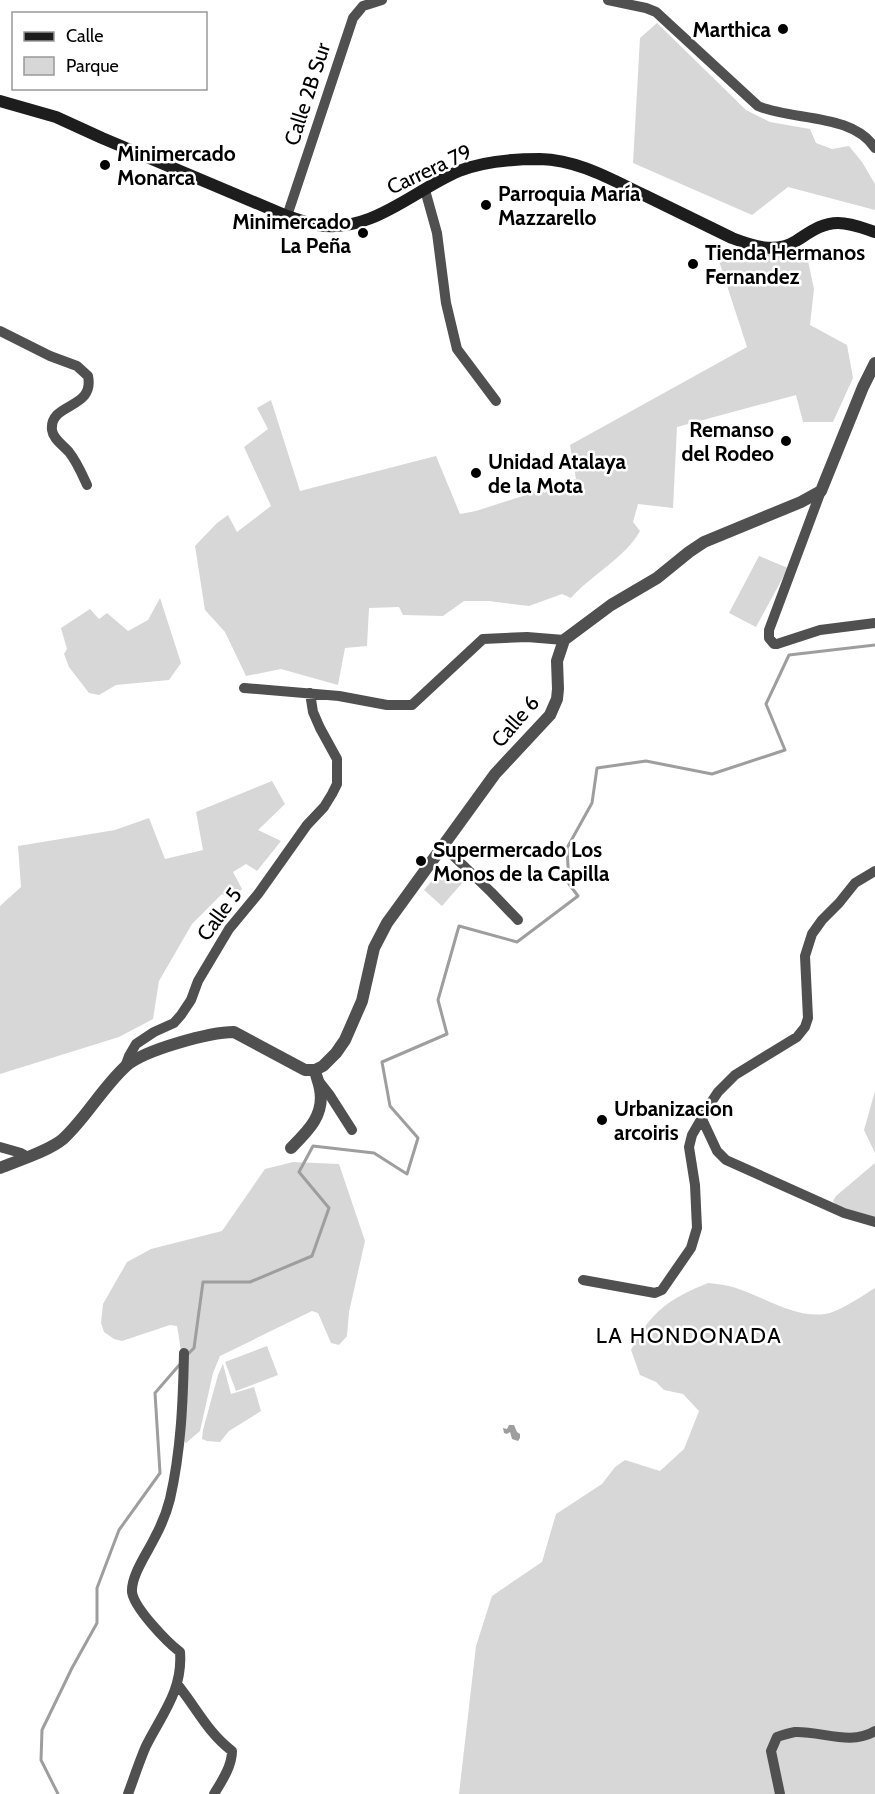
<svg xmlns="http://www.w3.org/2000/svg" width="875" height="1794" viewBox="0 0 875 1794" font-family="Cabin,sans-serif">
<rect width="100%" height="100%" fill="#fff"/>
<path fill="#d7d7d7" d="M 657,23 L 746,110 L 770,122 L 810,129 L 816,143 L 832,149 L 849,146 L 862,162 L 875,184 L 875,210 L 788,187 L 752,215 L 633,163 L 640,38 Z
M 731,250 L 806,251 L 814,289 L 810,325 L 847,345 L 853,378 L 833,422 L 803,422 L 796,395 L 677,427 L 673,508 L 638,504 L 633,522 L 640,531 C 625,558 591,575 571,598 L 562,594 L 529,606 L 489,601 L 464,601 L 443,616 L 403,615 L 399,607 L 369,608 L 367,646 L 345,648 L 338,685 L 281,669 L 246,676 L 225,632 L 205,610 L 195,546 L 217,523 L 228,515 L 237,532 L 271,506 L 244,447 L 268,429 L 257,408 L 271,400 L 300,491 L 436,456 L 460,514 L 476,511 L 576,479 L 570,445 L 747,347 L 718,258 Z
M 759,556 L 788,568 L 756,627 L 729,613 Z
M 160,598 L 181,663 L 169,680 L 116,685 L 99,695 L 89,693 L 69,667 L 64,654 L 67,649 L 61,628 L 90,609 L 99,619 L 107,613 L 128,631 L 148,620 Z
M 272,781 L 285,804 L 258,830 L 281,841 L 257,871 L 246,864 L 233,872 L 242,889 L 232,899 L 222,894 L 192,924 L 159,981 L 153,1019 L 119,1037 L 0,1074 L 0,906 L 21,887 L 18,846 L 115,830 L 149,818 L 165,859 L 203,850 L 196,812 Z
M 444,866 L 463,882 L 442,906 L 424,890 Z
M 875,1091 L 875,1153 L 864,1130 Z
M 293,1162 L 339,1164 L 365,1241 L 349,1312 L 347,1336 L 339,1345 L 331,1343 L 318,1313 L 312,1311 L 220,1356 L 213,1373 L 200,1431 L 186,1443 L 183,1440 C 185,1402 184,1363 177,1326 L 170,1325 L 122,1341 L 114,1339 L 104,1332 L 101,1323 L 103,1304 L 127,1262 L 151,1249 L 222,1231 L 265,1169 Z
M 875,1163 L 875,1217 L 837,1206 L 833,1201 L 836,1196 Z
M 708,1283 C 717,1284 727,1285 736,1288 C 764,1297 794,1318 825,1314 C 839,1312 862,1296 875,1288 L 875,1794 L 459,1794 L 476,1646 L 492,1596 L 542,1562 L 556,1514 L 602,1484 L 615,1467 L 625,1460 L 660,1471 L 684,1449 L 699,1411 L 683,1394 L 664,1390 L 656,1382 L 640,1375 L 631,1350 C 651,1311 669,1299 708,1283 Z
M 267,1346 L 278,1375 L 236,1391 L 225,1362 Z
M 223,1364 L 231,1394 L 254,1387 L 261,1411 L 229,1431 L 220,1442 L 207,1441 L 202,1439 L 203,1430 L 218,1375 Z"/>
<path fill="#9e9e9e" d="M 509,1425 L 514,1425 L 517,1432 L 520,1434 L 520,1438 L 518,1441 L 512,1439 L 510,1432 L 507,1434 L 504,1433 L 503,1428 L 507,1429 Z"/>
<g fill="none" stroke-linecap="round" stroke-linejoin="round">
<path stroke="#9e9e9e" stroke-width="3" d="M 187,1355 L 194,1348 L 203,1282 L 250,1282 L 312,1256 L 329,1208 L 299,1172 L 313,1146 L 374,1153 L 407,1174 L 418,1138 L 390,1106 L 382,1062 L 447,1034 L 438,1000 L 459,926 L 517,942 L 578,896 L 569,884 L 567,848 L 592,803 L 597,768 L 646,761 L 712,774 L 785,750 L 766,704 L 789,655 L 875,645
M 58,1794 L 41,1760 L 42,1730 L 72,1668 L 97,1623 L 97,1588 L 119,1530 L 160,1473 L 155,1393 L 181,1363"/>
<path stroke="#505050" stroke-width="10" d="M 608,0 L 646,8 L 656,12 L 758,106 C 793,121 852,113 875,148
M 425,190 L 437,233 L 446,303 L 457,349 L 496,401
M 287,216 L 353,18 L 363,6 L 382,0
M 0,331 L 50,356 L 77,366 L 88,376 C 95,410 49,402 52,430 C 53,439 63,445 69,452 C 77,462 82,474 87,485
M 821,491 L 769,630 L 769,638 L 774,644 L 777,644 L 820,630 L 875,623
M 244,688 L 339,696 L 387,705 L 412,705 L 483,639 L 527,637 L 564,640
M 443,846 L 491,892 L 518,920
M 125,1067 L 129,1056 L 136,1044 L 154,1032 L 174,1023 L 181,1015 L 191,1000 L 198,981 L 229,929 L 258,894 L 307,825 L 324,807 L 332,794 L 337,784 L 337,759 L 320,728 L 313,712 L 310,693
M 318,1080 L 329,1094 L 352,1130
M 702,1119 L 717,1151 L 726,1160 L 844,1213 L 875,1222
M 0,1147 L 21,1153 L 28,1157
M 583,1280 L 655,1293 L 662,1290 L 691,1248 L 697,1228 L 695,1185 L 689,1147 L 692,1135 L 710,1104 L 718,1092 L 735,1075 L 797,1037 L 805,1027 L 808,1018 L 805,956 L 812,934 L 822,920 L 839,903 L 855,883 L 875,871
M 177,1684 C 196,1707 207,1732 232,1751 C 232,1766 222,1781 214,1794
M 128,1794 C 134,1778 139,1762 146,1746 C 162,1714 183,1690 180,1652 C 167,1642 134,1608 132,1592 C 131,1575 148,1552 155,1537 C 161,1526 167,1511 170,1499 C 181,1451 183,1402 184,1353
M 780,1794 L 771,1751 L 777,1737 C 783,1735 789,1733 795,1732 C 822,1731 851,1746 875,1731"/>
<path stroke="#505050" stroke-width="12" d="M 291,1148 C 308,1131 325,1115 320,1089 C 319,1082 316,1077 315,1070
M 0,1168 C 17,1161 49,1151 63,1139 C 86,1118 102,1088 126,1066 C 144,1050 210,1032 234,1032 L 305,1070 L 315,1070 L 323,1066 L 336,1053 L 345,1040 L 362,1001 L 374,948 L 387,923 L 495,774 L 550,715 L 557,699 L 558,689 L 557,661 L 564,640 L 611,605 L 657,578 L 689,552 L 704,542 L 801,502 L 821,491 L 863,387 L 875,363"/>
<path stroke="#1d1d1d" stroke-width="12" d="M 0,101 L 56,117 L 102,138 L 287,216 C 297,219 307,223 318,225 C 371,234 414,190 459,171 C 484,161 513,159 540,159 C 579,160 612,180 646,196 C 675,210 703,224 732,238 C 753,246 775,254 796,241 C 809,233 821,223 838,223 C 851,223 863,228 875,232"/>
</g>
<g fill="#000" stroke="#fff" stroke-width="2">
<circle cx="783" cy="29" r="6"/>
<circle cx="105" cy="165" r="6"/>
<circle cx="486" cy="205" r="6"/>
<circle cx="363" cy="233" r="6"/>
<circle cx="693" cy="264" r="6"/>
<circle cx="786" cy="441" r="6"/>
<circle cx="476" cy="473" r="6"/>
<circle cx="421" cy="861" r="6"/>
<circle cx="602" cy="1120" r="6"/>
</g>
<g text-anchor="middle" dominant-baseline="central" stroke-width="5" stroke-linejoin="round" paint-order="stroke">
<g font-size="21" font-weight="bold" fill="#000" stroke="#fff" text-anchor="start">
<text x="771" y="29" text-anchor="end">Marthica</text>
<text x="117" y="153">Minimercado<tspan x="117" dy="24">Monarca</tspan></text>
<text x="498" y="193">Parroquia María<tspan x="498" dy="24">Mazzarello</tspan></text>
<text x="351" y="221" text-anchor="end">Minimercado<tspan x="351" dy="24">La Peña</tspan></text>
<text x="705" y="252">Tienda Hermanos<tspan x="705" dy="24">Fernandez</tspan></text>
<text x="774" y="429" text-anchor="end">Remanso<tspan x="774" dy="24">del Rodeo</tspan></text>
<text x="488" y="461">Unidad Atalaya<tspan x="488" dy="24">de la Mota</tspan></text>
<text x="433" y="849">Supermercado Los<tspan x="433" dy="24">Monos de la Capilla</tspan></text>
<text x="614" y="1108">Urbanizacion<tspan x="614" dy="24">arcoiris</tspan></text>
</g>
<g font-size="21" fill="#000" stroke="#fff">
<text transform="translate(307 94) rotate(-72)">Calle 2B Sur</text>
<text transform="translate(429 169) rotate(-25)">Carrera 79</text>
<text transform="translate(515 721) rotate(-49)">Calle 6</text>
<text transform="translate(219 914) rotate(-54)">Calle 5</text>
</g>
<g font-size="22" letter-spacing="1.5" fill="#000" stroke="#fff">
<text x="689" y="1335">LA HONDONADA</text>
</g>
</g>
<rect x="12" y="12" width="195" height="78" fill="#ffffff" stroke="#999999" stroke-width="1.5"/>
<rect x="24" y="32" width="30" height="9" fill="#1d1d1d" stroke="#999999" stroke-width="1.5"/>
<text x="66" y="42" font-size="18" fill="#000000">Calle</text>
<rect x="24" y="57" width="30" height="18" fill="#d7d7d7" stroke="#999999" stroke-width="1.5"/>
<text x="66" y="72" font-size="18" fill="#000000">Parque</text>
</svg>
